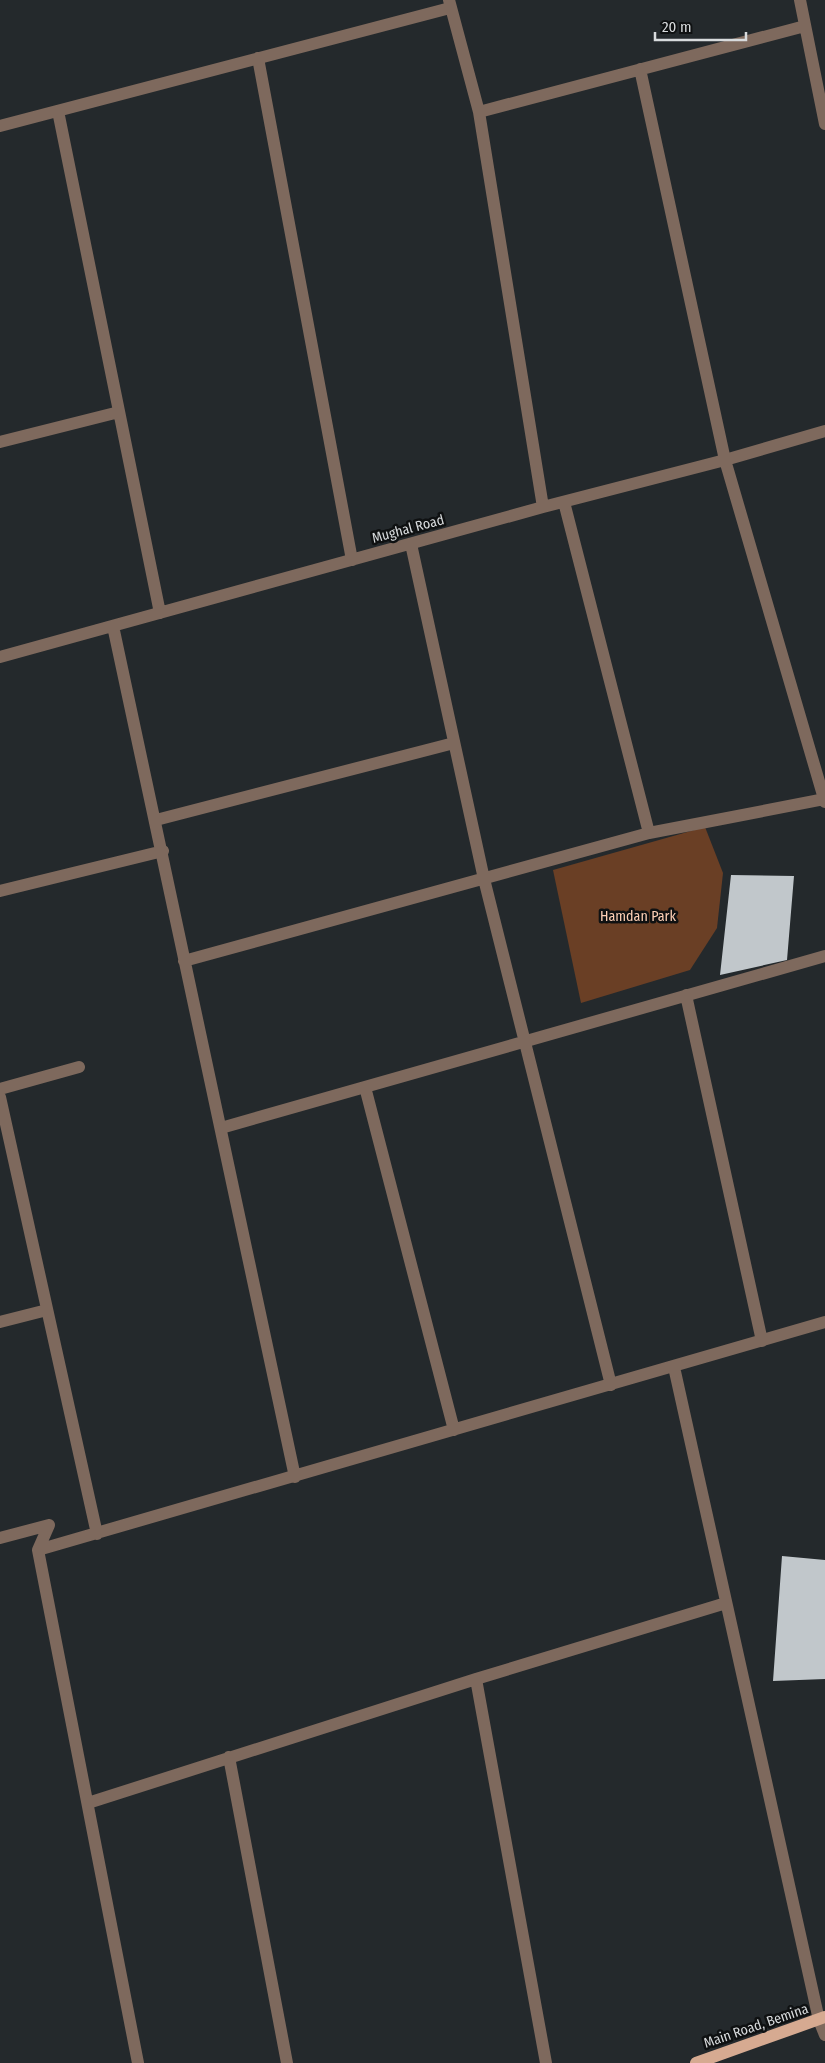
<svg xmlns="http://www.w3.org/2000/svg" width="825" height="2063" viewBox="0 0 825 2063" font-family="'Fira Sans Condensed',sans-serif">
<rect width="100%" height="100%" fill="#24292c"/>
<path fill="#6a3f25" d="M 705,827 L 723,873 L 717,928 L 690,970 L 581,1003 L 553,870 Z"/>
<path fill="#c1c7cb" d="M 731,875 L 794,876 L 787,960 L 720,975 Z
M 782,1556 L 825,1560 L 825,1679 L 773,1681 Z"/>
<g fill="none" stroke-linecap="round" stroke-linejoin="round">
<path stroke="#7e695d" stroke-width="12" d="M 449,0 L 479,112 L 543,507
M 800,0 L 825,124
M 258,58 L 352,560
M 640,69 L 725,460 L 825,802
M 58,111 L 160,613
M 479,112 L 805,26
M 0,126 L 450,8
M 0,442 L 119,412
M 564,502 L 649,833
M 411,544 L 484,879 L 611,1385
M 113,626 C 175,909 235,1193 295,1477
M 0,657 L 543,507 L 725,460 L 825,431
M 156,820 L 454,743
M 0,891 L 163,851
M 184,961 L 649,833 L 825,799
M 686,995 L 762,1341
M 365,1087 L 454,1430
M 0,1089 L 79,1067
M 0,1097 L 97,1534
M 221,1128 L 825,956
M 0,1322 L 47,1310
M 674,1367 L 819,2020 L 825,2035
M 49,1525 L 38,1550 L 138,2063
M 0,1538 L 49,1525
M 38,1550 L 825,1322
M 476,1679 L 546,2063
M 229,1757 L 287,2063
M 88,1803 L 476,1679 L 726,1603"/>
<path stroke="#d6aa91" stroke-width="12" d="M 696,2063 L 825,2017"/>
</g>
<g text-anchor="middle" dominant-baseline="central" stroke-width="5" stroke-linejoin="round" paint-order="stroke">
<g font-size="14" fill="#d8dbdd" stroke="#0f1112">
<text transform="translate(408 529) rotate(-15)">Mughal Road</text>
<text transform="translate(756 2026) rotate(-19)">Main Road, Bemina</text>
</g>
<g font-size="14" fill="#fed0b6" stroke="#0f1112">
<text x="638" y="916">Hamdan Park</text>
</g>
</g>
<path d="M655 32v8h91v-8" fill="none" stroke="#d8dbdd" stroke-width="2.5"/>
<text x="662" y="32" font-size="15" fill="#d8dbdd" stroke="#0f1112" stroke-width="4" paint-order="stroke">20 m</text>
</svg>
